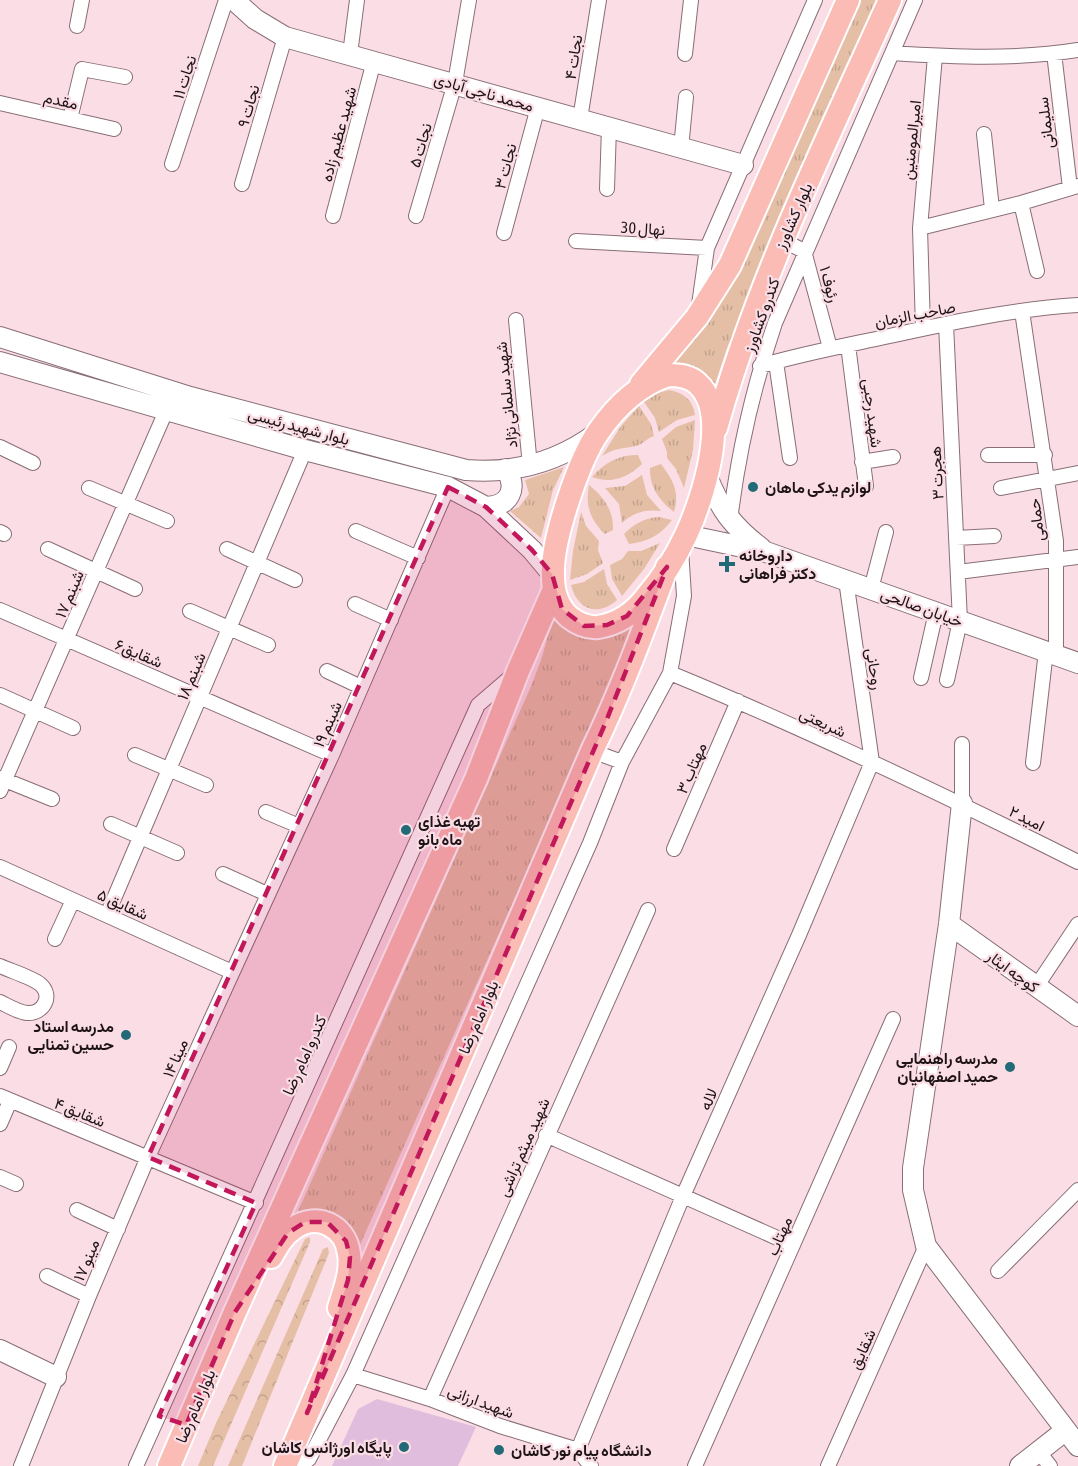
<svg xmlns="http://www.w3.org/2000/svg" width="1078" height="1466" viewBox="0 0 1078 1466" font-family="'Asap Condensed',Vazirmatn,sans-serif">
<defs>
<pattern id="grass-tufts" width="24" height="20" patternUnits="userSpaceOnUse" patternTransform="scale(1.5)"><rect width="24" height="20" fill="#e4bfa6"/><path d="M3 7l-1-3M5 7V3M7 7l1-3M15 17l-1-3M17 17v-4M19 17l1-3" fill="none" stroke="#c3a38e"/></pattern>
<pattern id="forest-crowns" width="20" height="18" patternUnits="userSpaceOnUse" patternTransform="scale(1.5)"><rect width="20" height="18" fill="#e4bfa6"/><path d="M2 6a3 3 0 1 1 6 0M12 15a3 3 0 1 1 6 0" fill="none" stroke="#c3a38e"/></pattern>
</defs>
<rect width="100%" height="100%" fill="#fbdde5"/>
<path fill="url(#grass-tufts)" d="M 860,0 L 881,0 L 727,348 L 714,387 L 695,368 L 673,364 L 710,317 L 739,271 Z
M 669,390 C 684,393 693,400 695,415 L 677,420 L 659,432 L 655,418 L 644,402 L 658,393 Z
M 639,406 L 651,424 L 654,436 C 647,438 642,445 636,446 C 621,449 615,448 602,456 L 621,426 Z
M 695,420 L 693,450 L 684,488 L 676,469 L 667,458 L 667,452 L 662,439 L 676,427 Z
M 638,455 L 642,464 C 627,478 612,484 592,477 C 605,462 619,455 638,455 Z
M 661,464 C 673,480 680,492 674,512 C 660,501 649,487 650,468 Z
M 564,467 L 553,490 L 541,538 L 510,511 L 519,507 L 529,494 L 525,480 Z
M 642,475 L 647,495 L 661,511 C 645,509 634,512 622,523 L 619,504 L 605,488 L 625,486 Z
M 589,485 C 604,497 614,511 613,530 L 605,534 C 590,520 585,505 589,485 Z
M 581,512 L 586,526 L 599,541 L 598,550 L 603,563 L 587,574 L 570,580 L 573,551 Z
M 659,517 L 672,520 C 661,535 647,542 629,544 L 624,534 C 634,524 644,518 659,517 Z
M 660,543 L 644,569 L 622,596 L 612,579 L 610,565 L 622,559 L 628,551 L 641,551 Z
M 604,569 L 607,584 L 617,600 C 598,617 577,610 571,585 L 584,582 Z
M 642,613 L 359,1247 L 352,1238 L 295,1218 L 532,684 L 542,657 L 554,614 C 563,621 574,633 584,637 C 606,646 629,630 642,613 Z"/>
<path fill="url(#forest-crowns)" d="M 310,1237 L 310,1242 L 213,1466 L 198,1466 L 216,1423 L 305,1239 Z
M 328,1247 L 329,1253 L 242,1466 L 228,1466 L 323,1249 Z"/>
<path fill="#e1bddd" d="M 377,1399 L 476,1427 L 458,1466 L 332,1466 L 358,1409 Z"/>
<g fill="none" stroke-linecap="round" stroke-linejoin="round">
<defs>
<path id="street" d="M 77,26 L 82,0
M 892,53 C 954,57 1016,60 1078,50
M 1054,53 L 1070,188
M 350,54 L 357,0
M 685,54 L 691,0
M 0,103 L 114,129
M 70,119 L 82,69 L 125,77
M 580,119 L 599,0
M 984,134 L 992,209
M 681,148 L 686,97
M 172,164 L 226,0
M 242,184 L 285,37
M 607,189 L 609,127
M 1021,203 L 1037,271
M 333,216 L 374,61
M 416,216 L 455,83 L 469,0
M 920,228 L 1021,203 L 1078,186
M 504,233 L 538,107
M 782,240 L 804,251 L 830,348
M 576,241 L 707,248
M 699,305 L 707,248 L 815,0
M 1022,311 L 1056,541 L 1056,655
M 516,320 L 530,466
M 946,324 L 960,621 L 947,680
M 923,328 L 920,228 L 935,56
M 848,345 L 866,486
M 776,362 L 790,458
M 760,366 C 801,354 843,346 885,337 C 948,323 1013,309 1078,305
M 0,447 L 33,463
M 988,455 L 1045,455
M 862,462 L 893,457
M 89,488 L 167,521
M 1001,488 L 1078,473
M 730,521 C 738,453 753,388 775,323 L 915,0
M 356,531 L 418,558
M 0,532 L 4,534
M 956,538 L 994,536
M 48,549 L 135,589
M 227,549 L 295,580
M 958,572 L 1078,557
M 871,589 L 886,532
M 355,604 L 391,620
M 0,610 L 332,755
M 190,611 L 268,645
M 327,671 L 361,687
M 670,673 C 809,730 944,795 1078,862
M 921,678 L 936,612
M 0,695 L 73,728
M 962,744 L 962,803
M 592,751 L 622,762
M 135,755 L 206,785
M 1033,763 L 1046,651
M 0,778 L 52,799
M 0,791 L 166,411
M 266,812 L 299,826
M 111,824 L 177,853
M 674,849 L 738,701
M 0,867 L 232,972
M 223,874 L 267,894
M 107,915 L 305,450
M 55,939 L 73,900
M 0,966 C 11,971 31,977 40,984 C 54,996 43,1014 27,1013 C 18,1012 8,1006 0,1002
M 1036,987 L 1078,924
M 0,1068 L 9,1047
M 0,1096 L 256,1203
M 0,1124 L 10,1101
M 546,1135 L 793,1245
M 0,1177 L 16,1184
M 77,1210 L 118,1229
M 998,1271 L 1078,1190
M 47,1276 L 89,1296
M 353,1375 L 430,1399 L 500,1426 L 578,1450 L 591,1466
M 430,1399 L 648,910
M 578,1450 L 683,1196 L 799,935 L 872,762 L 846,580
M 1039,1452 L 1050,1466
M 21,1466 L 89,1296 L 148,1157 L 332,755 L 448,487
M 136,1466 L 478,705 L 514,674
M 300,1466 L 309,1459 L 353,1375 L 590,843 L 622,762 L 670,673 L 684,596 L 681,549
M 695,1466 L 893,1019
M 828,1466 L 926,1246"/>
<path id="secondary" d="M 234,0 L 255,19 L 285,37 L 743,165
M 0,337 L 190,397 L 466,470 C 515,474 558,462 597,433
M 0,362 L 305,450 L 448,487 L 486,507 L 532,550 L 552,574
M 707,476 C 720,509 732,526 761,548
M 486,507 C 510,506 518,489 506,469
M 686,535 L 766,552 L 1078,663
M 962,803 L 949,924 L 913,1168 L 913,1190 L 926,1246 L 1078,1446
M 949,924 L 1078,1016
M 0,1350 L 56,1377
M 1020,1466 L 1066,1430"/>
<path id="primary" d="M 668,375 C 679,375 690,376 698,384 C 731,414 702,501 686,535 C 676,556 662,579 647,596 C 635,612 618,624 598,627 C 587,628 578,624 569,617 C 558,607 553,592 553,576 C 551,542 579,459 599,431 C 617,405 638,385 668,375 Z
M 641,384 L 697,317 L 730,265 L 848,0
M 716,428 C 758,279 827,140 890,0
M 271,1257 C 277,1246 283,1235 294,1228 C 317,1212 346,1226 349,1254 C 352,1272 344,1291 339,1308
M 169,1466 L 235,1312 L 476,779 L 518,671 L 554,589
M 285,1466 L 592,751 C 621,691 644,629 667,567"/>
</defs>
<use href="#street" stroke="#886e76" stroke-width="16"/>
<use href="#secondary" stroke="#886e76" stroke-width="22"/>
<use href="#primary" stroke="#fff" stroke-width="26"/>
<use href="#street" stroke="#fff" stroke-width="14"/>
<use href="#secondary" stroke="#fff" stroke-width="20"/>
<use href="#primary" stroke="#fabcb5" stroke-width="22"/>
</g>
<path fill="#c2185b" fill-opacity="0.2" stroke="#c2185b" stroke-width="4.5" stroke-dasharray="12 8" stroke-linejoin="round" d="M 448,487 L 486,507 L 532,550 L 552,574 L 562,609 L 584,626 L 607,625 L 627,616 L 667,567 L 605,724 L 307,1413 L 348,1280 L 350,1257 L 346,1241 L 327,1222 L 305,1222 L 288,1233 L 235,1312 L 186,1425 L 159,1416 L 256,1203 L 148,1157 Z"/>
<g fill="#226a77" stroke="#fbdde5" stroke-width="2">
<circle cx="753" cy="487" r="6"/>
<path d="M724 555h6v6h6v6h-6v6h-6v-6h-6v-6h6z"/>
<circle cx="406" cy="830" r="6"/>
<circle cx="126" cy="1035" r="6"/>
<circle cx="1010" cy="1067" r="6"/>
<circle cx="404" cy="1447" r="6"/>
<circle cx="499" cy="1450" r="6"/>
</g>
<g text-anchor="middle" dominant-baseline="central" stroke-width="4.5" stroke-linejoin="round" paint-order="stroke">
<g font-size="16" fill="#1e1417" stroke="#fbdde5">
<text transform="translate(573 57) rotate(-81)">نجات ۴</text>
<text transform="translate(184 77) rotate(-72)">نجات ۱۱</text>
<text transform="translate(484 92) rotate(16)">محمد ناجی آبادی</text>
<text transform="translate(61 100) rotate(13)">مقدم</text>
<text transform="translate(248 106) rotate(-74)">نجات ۹</text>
<text transform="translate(1045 123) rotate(-97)">سلیمانی</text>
<text transform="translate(338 134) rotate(-75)">شهید عظیم زاده</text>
<text transform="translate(911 140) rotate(-84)">امیرالمومنین</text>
<text transform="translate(420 145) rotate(-74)">نجات ۵</text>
<text transform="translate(505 166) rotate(-75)">نجات ۳</text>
<text transform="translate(793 216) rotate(-66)">بلوار کشاورز</text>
<text transform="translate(643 228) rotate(3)">نهال 30</text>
<text transform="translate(830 284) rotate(75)">رئوف ۱</text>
<text transform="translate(915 314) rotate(-11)">صاحب الزمان</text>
<text transform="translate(761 315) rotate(-70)">کندرو کشاورز</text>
<text transform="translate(506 395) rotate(-96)">شهید سلمانی نژاد</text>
<text transform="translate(873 413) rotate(83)">شهید رجبی</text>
<text transform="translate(299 426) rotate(15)">بلوار شهید رئیسی</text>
<text transform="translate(936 473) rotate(-93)">هجرت ۳</text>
<text transform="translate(1036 520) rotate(-97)">حمامی</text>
<text transform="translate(69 594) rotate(-67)">شبنم ۱۷</text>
<text transform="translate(922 607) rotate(20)">خیابان صالحی</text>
<text transform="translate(139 653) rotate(23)">شقایق۶</text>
<text transform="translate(875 669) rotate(82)">روحانی</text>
<text transform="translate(191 676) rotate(-67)">شبنم ۱۸</text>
<text transform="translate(823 722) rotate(25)">شریعتی</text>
<text transform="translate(327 724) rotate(-66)">شبنم ۱۹</text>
<text transform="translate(691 768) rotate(-67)">مهتاب ۳</text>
<text transform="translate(1027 818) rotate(27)">امید ۲</text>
<text transform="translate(123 904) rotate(24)">شقایق ۵</text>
<text transform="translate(1013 971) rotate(36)">کوچه ایثار</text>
<text transform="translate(478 1017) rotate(-67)">بلوار امام رضا</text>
<text transform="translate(304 1055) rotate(-66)">کندرو امام رضا</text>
<text transform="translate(175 1058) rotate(-66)">مینا ۱۴</text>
<text transform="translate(708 1099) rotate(-66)">لاله</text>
<text transform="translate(80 1112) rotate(22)">شقایق ۴</text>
<text transform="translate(523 1147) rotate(-66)">شهید میثم تراشی</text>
<text transform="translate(779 1236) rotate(-66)">مهتاب</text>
<text transform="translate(86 1260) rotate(-67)">مینو ۱۷</text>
<text transform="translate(862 1349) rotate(-66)">شقایق</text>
<text transform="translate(481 1401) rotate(20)">شهید ارزانی</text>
<text transform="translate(195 1406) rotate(-67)">بلوار امام رضا</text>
</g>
<g font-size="16" font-weight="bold" fill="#1e1417" stroke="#fbdde5" text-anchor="start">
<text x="765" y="487">لوازم یدکی ماهان</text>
<text x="739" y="555">داروخانه<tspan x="739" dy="18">دکتر فراهانی</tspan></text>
<text x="418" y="821">تهیه غذای<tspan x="418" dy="18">ماه بانو</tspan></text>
<text x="114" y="1026" text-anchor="end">مدرسه استاد<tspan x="114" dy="18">حسین تمنایی</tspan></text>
<text x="998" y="1058" text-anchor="end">مدرسه راهنمایی<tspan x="998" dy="18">حمید اصفهانیان</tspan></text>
<text x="392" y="1447" text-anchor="end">پایگاه اورژانس کاشان</text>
<text x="511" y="1450">دانشگاه پیام نور کاشان</text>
</g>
</g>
</svg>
